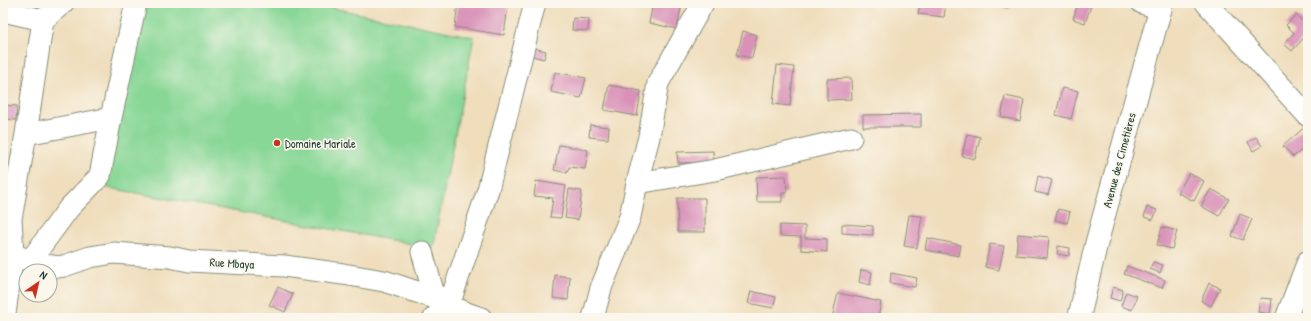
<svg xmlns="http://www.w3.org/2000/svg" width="1311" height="321" viewBox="0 0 1311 321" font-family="'Patrick Hand',sans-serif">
<rect width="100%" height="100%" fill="#fbf7ec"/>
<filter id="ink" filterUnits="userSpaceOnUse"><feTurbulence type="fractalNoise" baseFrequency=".025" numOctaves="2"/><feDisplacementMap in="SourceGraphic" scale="8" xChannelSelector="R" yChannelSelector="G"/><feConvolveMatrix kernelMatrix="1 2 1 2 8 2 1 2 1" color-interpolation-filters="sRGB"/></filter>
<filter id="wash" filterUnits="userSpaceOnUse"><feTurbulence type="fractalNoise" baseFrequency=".012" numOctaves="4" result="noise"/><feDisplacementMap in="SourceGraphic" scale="16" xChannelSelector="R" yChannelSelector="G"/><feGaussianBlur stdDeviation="0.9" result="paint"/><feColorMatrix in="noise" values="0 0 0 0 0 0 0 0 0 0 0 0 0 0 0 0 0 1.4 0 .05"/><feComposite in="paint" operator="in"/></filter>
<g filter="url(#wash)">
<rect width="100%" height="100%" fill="#efddbb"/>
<path fill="#88d796" stroke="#548a65" d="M 130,3 L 308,3 L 474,37 L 433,248 L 93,185 Z"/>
<g id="blocks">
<path fill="#d991b8" d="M 458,3 L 490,3 L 508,6 L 504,35 L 455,27 Z
M 653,3 L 682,3 L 677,29 L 649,23 Z
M 920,3 L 946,3 L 944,17 L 918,14 Z
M 997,3 L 1009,3 L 1008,8 L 996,5 Z
M 1078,3 L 1092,3 L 1085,23 L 1073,19 Z
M 1296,15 L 1308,26 L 1308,33 L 1292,51 L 1284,44 L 1294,33 L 1286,25 Z
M 573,18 L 589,19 L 588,31 L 572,30 Z
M 743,31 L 757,35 L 752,58 L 737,55 Z
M 529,47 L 546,51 L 544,59 L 528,55 Z
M 777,65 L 794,67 L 790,106 L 773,104 Z
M 555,72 L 586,78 L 581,98 L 551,92 Z
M 851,78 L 852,99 L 827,100 L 827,79 Z
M 609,85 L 641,91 L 637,116 L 604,110 Z
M 1062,88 L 1078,91 L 1071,119 L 1056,115 Z
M 1005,96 L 1024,100 L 1020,121 L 1001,117 Z
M 3,105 L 17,106 L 16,120 L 3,119 Z
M 921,114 L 921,127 L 863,127 L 863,115 Z
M 590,125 L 609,127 L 608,139 L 589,137 Z
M 1305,127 L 1308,131 L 1308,145 L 1293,157 L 1283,146 Z
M 967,134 L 980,137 L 975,159 L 962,156 Z
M 1256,137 L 1262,146 L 1253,151 L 1248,142 Z
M 559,145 L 588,150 L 585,169 L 569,167 L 567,173 L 554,170 Z
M 713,151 L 714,162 L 678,163 L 677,152 Z
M 1189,173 L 1204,181 L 1194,201 L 1178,193 Z
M 786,176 L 787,193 L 782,193 L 782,202 L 757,202 L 756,177 Z
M 1038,176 L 1052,180 L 1048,195 L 1035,192 Z
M 536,181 L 566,186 L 561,218 L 550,217 L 553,198 L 534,196 Z
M 569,189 L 582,191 L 578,220 L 565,218 Z
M 1211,189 L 1229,199 L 1219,216 L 1201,206 Z
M 677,198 L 705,198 L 705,232 L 678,232 Z
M 1147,207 L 1157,210 L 1153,220 L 1144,217 Z
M 1058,209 L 1070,212 L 1067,223 L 1055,220 Z
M 1240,214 L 1252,219 L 1243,240 L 1232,236 Z
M 909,215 L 922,216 L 917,248 L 904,246 Z
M 842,224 L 873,226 L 873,235 L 842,233 Z
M 780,225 L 805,226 L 805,238 L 827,239 L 827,252 L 801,250 L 801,237 L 780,236 Z
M 1162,227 L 1177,231 L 1172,249 L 1157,245 Z
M 1018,234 L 1049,237 L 1047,258 L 1016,255 Z
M 927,238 L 961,245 L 959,256 L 925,250 Z
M 990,244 L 1004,246 L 999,270 L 985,267 Z
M 1058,246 L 1070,248 L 1069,256 L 1057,254 Z
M 1153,262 L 1163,265 L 1160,273 L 1150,269 Z
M 1127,266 L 1165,280 L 1162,288 L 1124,274 Z
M 861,270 L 872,272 L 870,285 L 859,282 Z
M 891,273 L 917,278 L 915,287 L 890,283 Z
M 555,275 L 570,277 L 568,300 L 553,298 Z
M 1209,283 L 1220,288 L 1211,306 L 1201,301 Z
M 278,287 L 293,294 L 285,312 L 269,305 Z
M 1113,287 L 1123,290 L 1120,301 L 1110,298 Z
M 751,291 L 776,297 L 773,308 L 748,303 Z
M 1126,292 L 1137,296 L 1132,310 L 1121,306 Z
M 838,293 L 881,302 L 878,318 L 832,318 Z
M 1260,298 L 1272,299 L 1270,314 L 1258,312 Z"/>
</g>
</g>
<g filter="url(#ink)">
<use href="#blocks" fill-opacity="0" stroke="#878d78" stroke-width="1"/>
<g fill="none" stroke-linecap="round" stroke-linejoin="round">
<defs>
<path id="minor" d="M 1142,3 L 1161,9
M 1206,3 L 1308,116
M 3,11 L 43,20
M 26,134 L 111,118 L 136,3
M 637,183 L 715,170 L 851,138
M 422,252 L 435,298
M 13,254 L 30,261 L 57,267 L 64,266 L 90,257 L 114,253 L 170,257 L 189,261 L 284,266 L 343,274 L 384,281 L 435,298 L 449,305 L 434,318
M 30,261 L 69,208 L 100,176 L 111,118
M 3,314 L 5,314 L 13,254 L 11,219 L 26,134 L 43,20 L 63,3
M 481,318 L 469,314 L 449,305 L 488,190 L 535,3
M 593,318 L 601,288 L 630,217 L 637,183 L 649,137 L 658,83 L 703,3
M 1286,318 L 1308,261"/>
<path id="tertiary" d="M 1079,318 L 1096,245 L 1162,3"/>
</defs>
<use href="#minor" stroke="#878d78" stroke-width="23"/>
<use href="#tertiary" stroke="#878d78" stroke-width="24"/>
<use href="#minor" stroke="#fff" stroke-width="21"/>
<use href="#tertiary" stroke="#fff" stroke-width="22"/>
</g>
</g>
<circle fill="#c8321e" stroke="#fbf7ec" stroke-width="1.5" cx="277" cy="143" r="4"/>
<g text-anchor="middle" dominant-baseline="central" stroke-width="3.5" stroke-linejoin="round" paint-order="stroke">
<g font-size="12" fill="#1f3d34" stroke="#fbf7ec" text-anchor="start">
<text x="285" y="143">Domaine Mariale</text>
</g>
<g font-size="12" fill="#1f3d34" stroke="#fbf7ec">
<text transform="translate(1119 160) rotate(-75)">Avenue des Cimetières</text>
<text transform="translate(232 263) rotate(3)">Rue Mbaya</text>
</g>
</g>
<rect width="1311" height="321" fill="none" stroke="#fbf7ec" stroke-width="16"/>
<g transform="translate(38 283) rotate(34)"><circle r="19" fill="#fbf7ec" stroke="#a3ada2"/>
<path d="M0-3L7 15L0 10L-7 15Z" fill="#c8321e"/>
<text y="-6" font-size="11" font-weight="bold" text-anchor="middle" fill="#1f3d34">N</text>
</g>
</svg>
